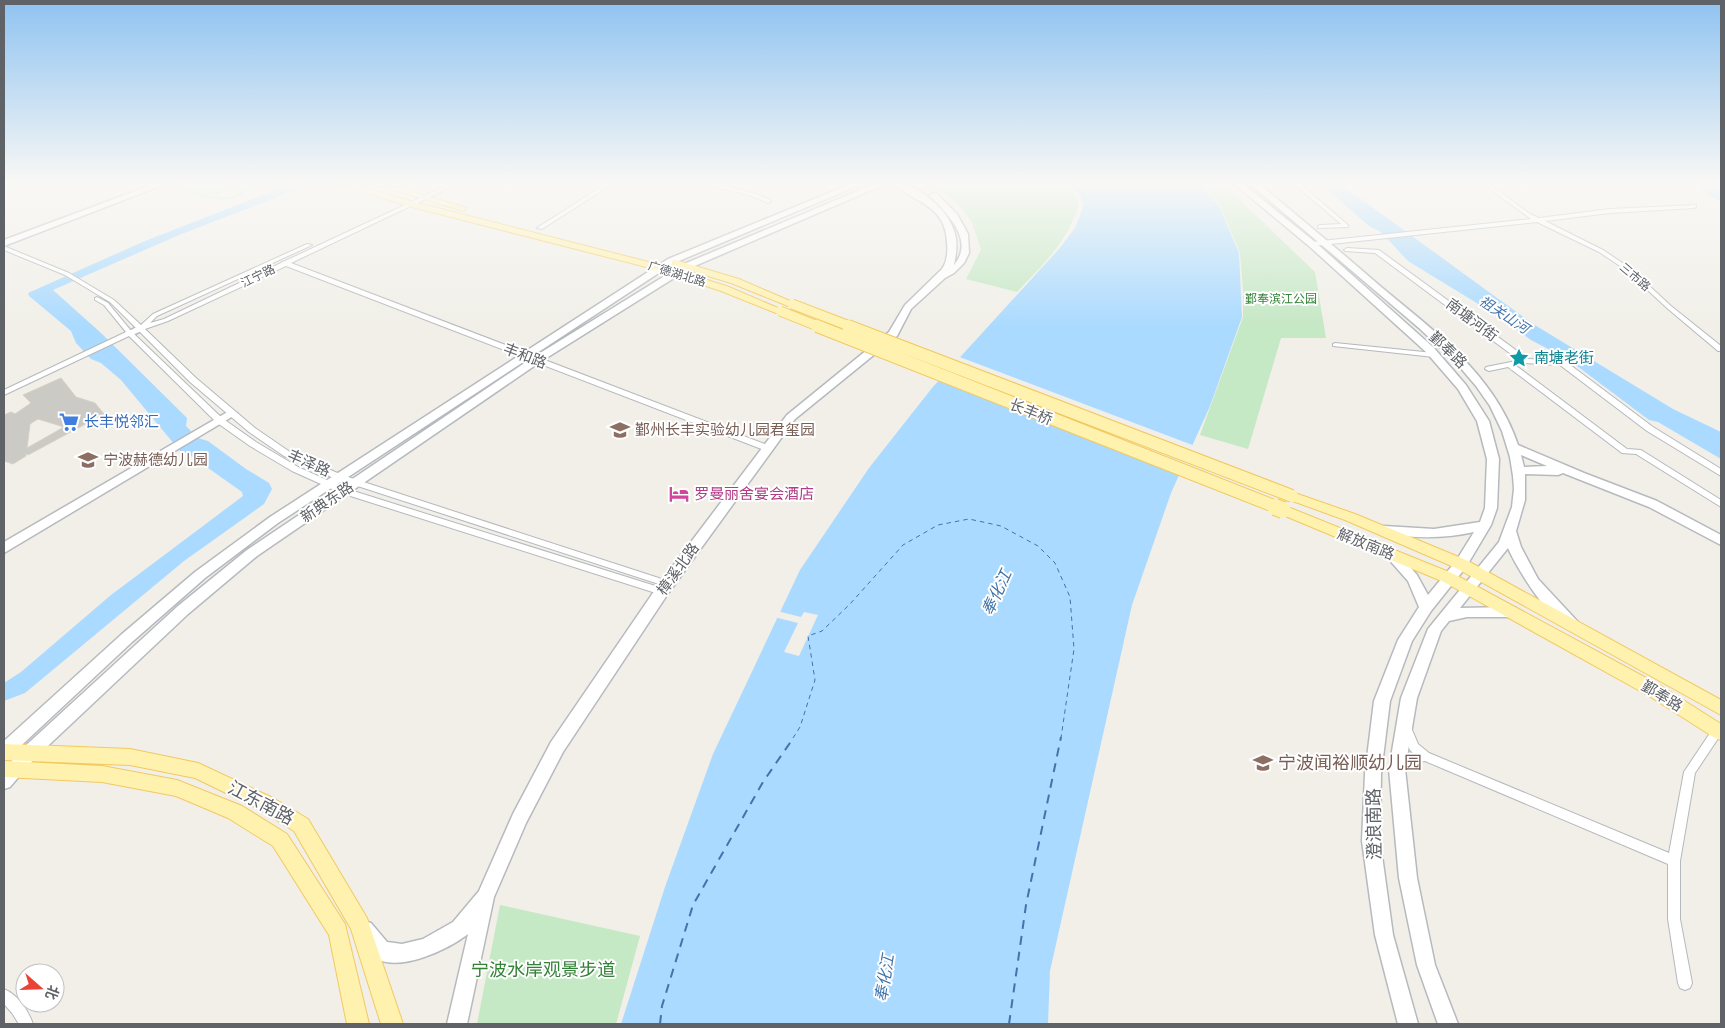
<svg xmlns="http://www.w3.org/2000/svg" width="1725" height="1028" viewBox="0 0 1725 1028" font-family="'Varela Round','Noto Sans SC',sans-serif">
<rect width="100%" height="100%" fill="#f1efe8"/>
<path fill="#c5e8c5" d="M 176,183 L 181,183 L 183,186 C 197,191 234,208 242,187 L 232,184 L 237,186 L 215,196 L 186,186 L 194,183 L 247,183 L 259,187 L 252,190 L 248,189 C 229,210 198,195 177,188 Z
M 931,183 L 1065,183 L 1075,193 L 1079,205 C 1065,245 1045,262 1017,292 L 966,279 L 981,250 L 972,222 L 957,203 Z
M 1200,183 L 1222,183 L 1315,272 L 1326,338 L 1281,338 L 1248,449 L 1200,435 L 1243,317 L 1243,290 L 1240,253 L 1220,206 Z
M 500,905 L 640,936 L 616,1024 L 477,1024 Z"/>
<path fill="#aadaff" d="M 265,183 L 314,183 L 179,235 L 53,290 L 101,333 L 187,418 L 186,426 L 198,438 L 208,441 L 246,469 L 269,483 L 272,489 L 264,504 L 184,561 L 25,693 L 4,701 L 4,683 L 21,672 L 111,595 L 243,496 L 242,492 L 187,453 L 180,451 L 121,380 L 101,363 L 91,359 L 76,343 L 71,331 L 29,296 L 28,293 L 145,241 L 276,190 Z
M 1068,183 L 1198,183 L 1219,206 L 1239,253 L 1242,317 L 1210,406 L 1171,493 L 1132,605 L 1050,971 L 1048,1024 L 621,1024 L 665,887 L 713,754 L 800,570 L 869,468 L 932,388 L 1059,249 L 1075,228 L 1084,205 L 1079,195 Z
M 1320,183 L 1339,183 L 1533,324 L 1673,409 L 1721,432 L 1721,459 L 1658,422 L 1649,420 L 1569,360 L 1531,340 L 1498,316 L 1408,261 L 1381,232 L 1369,226 Z
M 1693,183 L 1721,183 L 1721,202 L 1705,193 Z"/>
<path fill="#f1efe8" d="M 957,356 L 1195,446 L 1182,475 L 937,379 Z
M 777,611 L 801,617 L 804,612 L 818,615 L 799,656 L 784,652 L 798,623 L 774,617 Z"/>
<g fill="none" stroke-linecap="round" stroke-linejoin="round">
<path stroke="#4174aa" stroke-width="1" stroke-dasharray="4.5 4" stroke-linecap="butt" d="M 793,738 L 800,727 L 815,680 L 808,636 L 822,631 L 850,604 L 903,545 L 938,525 L 969,519 L 1001,526 L 1038,546 L 1055,563 L 1070,597 L 1074,649 L 1061,738"/>
<path stroke="#4174aa" stroke-width="2" stroke-dasharray="9 7" stroke-linecap="butt" d="M 660,1024 L 662,1006 L 693,905 L 763,782 L 794,737
M 1009,1024 L 1026,905 L 1061,737"/>
</g>
<path fill="#cccac5" stroke="#d6d1c6" fill-rule="evenodd" d="M 61,378 L 76,397 L 95,403 L 104,414 L 28,455 L 26,453 L 26,456 L 13,464 L 4,461 L 4,415 L 11,412 L 15,414 L 31,403 L 23,395 ZM 38,419 L 64,427 L 27,448 L 30,424 Z"/>
<g fill="none" stroke-linecap="round" stroke-linejoin="round">
<defs>
<path id="street" d="M 7,183 L 15,183 L 4,188 L 4,184 Z
M 452,183 L 459,183 L 291,263 L 770,446 L 771,448 L 770,450 L 764,450 L 286,266 L 168,321 L 145,329 L 196,378 L 255,428 L 290,452 L 342,475 L 671,582 L 673,584 L 671,586 L 665,586 L 336,479 L 284,456 L 249,432 L 190,382 L 110,302 L 65,275 L 4,250 L 4,246 L 6,247 L 69,273 L 114,300 L 141,325 L 153,314 L 307,244 L 312,245 L 157,316 L 150,323 L 164,319 L 281,263 L 282,262 L 285,261 Z
M 607,183 L 614,183 L 542,229 L 537,228 Z
M 697,183 C 716,183 755,191 771,201 L 768,203 L 749,195 Z
M 1293,183 L 1299,183 L 1348,225 L 1348,227 L 1318,228 L 1318,226 L 1320,225 L 1341,224 Z
M 1482,183 L 1488,183 L 1530,214 L 1539,218 L 1610,209 L 1696,205 L 1696,207 L 1694,208 L 1610,213 L 1545,221 L 1603,250 L 1630,268 L 1671,306 L 1721,346 L 1721,351 L 1718,351 L 1667,308 L 1626,270 L 1599,252 L 1537,222 L 1312,246 L 1309,244 L 1312,242 L 1531,219 Z
M 1347,248 L 1379,250 L 1528,359 L 1565,361 L 1653,427 L 1721,469 L 1721,476 L 1647,431 L 1560,365 L 1523,363 L 1375,253 L 1345,251 L 1344,250 Z
M 97,297 L 108,303 L 132,332 L 222,418 L 256,442 L 298,467 L 347,489 L 665,589 L 667,591 L 665,593 L 662,595 L 341,493 L 292,471 L 250,446 L 216,422 L 129,336 L 4,395 L 4,390 L 126,332 L 104,305 L 95,300 L 95,298 Z
M 1335,343 L 1434,353 L 1438,355 L 1434,357 L 1333,346 L 1333,344 Z
M 1516,361 L 1520,363 L 1515,365 L 1627,449 L 1641,450 L 1721,500 L 1721,507 L 1636,454 L 1622,453 L 1508,367 L 1489,371 L 1485,369 L 1486,367 Z
M 1406,723 L 1410,725 L 1418,744 L 1429,753 L 1669,853 L 1684,772 L 1714,727 L 1718,725 L 1721,726 L 1721,734 L 1695,773 L 1680,861 L 1680,919 L 1692,983 L 1690,988 L 1685,990 L 1680,988 L 1678,983 L 1668,919 L 1668,864 L 1425,761 L 1413,763 L 1401,773 L 1397,774 L 1393,773 L 1391,769 C 1395,761 1405,754 1413,753 L 1410,750 L 1401,728 L 1402,725 Z
M 4,989 C 18,995 28,1010 33,1024 L 19,1024 L 12,1013 L 4,1004 Z"/>
<path id="secondary" d="M 157,183 L 168,183 L 4,246 L 4,240 Z
M 853,183 L 864,183 L 674,263 L 278,523 L 205,578 L 132,642 L 10,756 L 4,758 L 4,741 L 122,634 L 195,572 L 270,517 L 668,259 Z
M 877,183 L 888,183 L 690,268 L 540,362 L 257,556 L 188,614 L 34,759 L 10,787 L 4,789 L 4,770 L 22,749 L 178,606 L 247,550 L 532,358 L 684,264 Z
M 892,183 C 917,183 949,209 955,234 C 958,244 956,255 954,265 C 976,239 945,212 929,195 L 936,193 L 957,214 L 968,234 L 969,253 L 964,263 L 954,273 L 945,278 L 911,309 L 897,336 L 795,419 L 667,595 L 563,752 L 526,823 L 494,897 L 467,1024 L 447,1024 L 468,934 C 449,949 399,973 376,958 C 368,953 358,939 355,930 L 357,923 L 364,921 L 371,923 L 387,942 L 402,944 L 423,939 L 453,922 L 479,891 L 513,814 L 551,742 L 657,587 L 787,415 L 889,332 L 905,305 L 942,269 C 947,262 948,251 947,243 C 946,204 914,203 892,183 Z
M 1233,183 L 1242,183 L 1315,242 L 1434,348 L 1466,385 L 1489,421 L 1499,459 L 1497,508 L 1491,525 L 1466,567 L 1431,611 L 1412,641 L 1390,701 L 1381,774 L 1380,841 L 1393,935 L 1418,1024 L 1398,1024 L 1375,935 L 1362,841 L 1365,774 L 1374,701 L 1398,640 L 1419,607 L 1408,581 L 1385,555 L 1387,552 L 1397,552 L 1417,575 L 1428,595 L 1456,561 L 1474,532 C 1444,539 1415,538 1384,534 L 1379,533 L 1378,530 L 1379,527 L 1384,526 L 1434,529 L 1480,522 L 1485,508 L 1487,459 L 1477,421 L 1458,389 L 1426,352 L 1309,246 Z
M 1249,183 L 1258,183 C 1299,217 1340,251 1380,286 C 1434,331 1495,375 1518,445 L 1584,473 L 1657,501 L 1721,535 L 1721,545 L 1649,507 L 1563,473 L 1558,475 L 1525,474 L 1525,500 L 1516,531 L 1521,547 L 1538,579 L 1578,622 L 1576,626 C 1555,633 1515,565 1508,548 L 1460,608 L 1511,607 L 1516,608 L 1518,612 L 1516,616 L 1511,617 L 1467,617 L 1449,621 L 1441,631 L 1417,698 L 1405,769 L 1417,878 L 1435,965 L 1458,1024 L 1438,1024 L 1417,965 L 1399,878 L 1389,769 L 1401,698 L 1428,629 L 1499,542 L 1512,507 L 1514,489 L 1513,476 L 1510,457 L 1502,431 L 1490,406 L 1476,386 L 1459,366 L 1419,328 ZM 1521,455 L 1547,466 L 1524,467 Z
M 141,325 L 146,328 L 144,330 L 130,336 L 125,333 Z
M 231,410 L 237,413 L 235,415 L 4,553 L 4,542 Z"/>
<path id="primary" d="M 335,183 L 348,183 L 414,202 L 664,266 L 729,287 L 785,311 L 784,313 L 776,313 L 721,291 L 658,270 L 408,206 Z
M 370,183 L 383,183 L 467,208 L 463,211 L 460,210 Z
M 675,260 L 739,279 L 797,304 L 796,306 L 788,306 L 731,283 L 672,265 L 672,261 Z
M 1292,492 L 1355,514 L 1466,560 L 1721,700 L 1721,715 L 1456,568 L 1345,520 L 1287,499 L 1285,496 L 1287,493 Z
M 1283,505 L 1454,574 L 1661,686 L 1721,724 L 1721,740 L 1715,738 L 1649,696 L 1444,582 L 1278,513 L 1276,510 L 1278,507 Z
M 4,744 L 130,749 L 198,763 L 273,798 L 308,819 L 367,918 L 403,1024 L 381,1024 L 351,929 L 294,831 L 261,810 L 195,778 L 130,765 L 4,760 Z
M 4,761 L 102,766 L 177,780 L 242,806 L 287,834 L 345,924 L 369,1024 L 347,1024 L 329,935 L 273,846 L 228,818 L 176,796 L 102,782 L 4,777 Z"/>
</defs>
<use href="#street" stroke="#b5b8bc" stroke-width="2"/>
<use href="#secondary" stroke="#b6babf" stroke-width="3"/>
<use href="#primary" stroke="#f2c960" stroke-width="2"/>
<use href="#street" fill="#fff" fill-rule="evenodd"/>
<use href="#secondary" fill="#fff" fill-rule="evenodd"/>
<use href="#primary" fill="#fff2af" fill-rule="evenodd"/>
<defs>
<path id="primary-bridge-far2" d="M 792,304 L 852,327
M 780,311 L 820,327"/>
<path id="primary-bridge-far1" d="M 817,326 L 1279,508
M 848,326 L 1292,496"/>
<path id="primary-bridge" d="M 1275,507 L 1283,510"/>
</defs>
<use href="#primary-bridge-far2" stroke="#f2c960" stroke-width="11" stroke-linecap="butt"/>
<use href="#primary-bridge-far1" stroke="#f2c960" stroke-width="14" stroke-linecap="butt"/>
<use href="#primary-bridge" stroke="#f2c960" stroke-width="18" stroke-linecap="butt"/>
<use href="#primary-bridge-far2" stroke="#fff2af" stroke-width="9"/>
<use href="#primary-bridge-far1" stroke="#fff2af" stroke-width="12"/>
<use href="#primary-bridge" stroke="#fff2af" stroke-width="16"/>
</g>
<linearGradient id="sky" x2="0" y2="1"><stop stop-color="#8fc3f1"/><stop offset="0.56" stop-color="#f9f8f5"/><stop offset="1" stop-color="#f9f8f5" stop-opacity="0"/></linearGradient>
<rect width="1725" height="327" fill="url(#sky)"/>
<defs>
<symbol id="sight-bare" viewBox="-9 -9 18 18"><path d="M0-6L1.8-2.2L6-1.7L2.9 1.2L3.7 5.4L0 3.3L-3.7 5.4L-2.9 1.2L-6-1.7L-1.8-2.2Z" fill="#0f9aa8" stroke="#fff" stroke-width="2.5" paint-order="stroke"/></symbol>
<symbol id="supermarket-bare" viewBox="-9 -9 18 18"><path d="M-6-5.5h2.5l.6 2H6L4.5 2H-2.5L-4.4-4H-6ZM-1.5 3.2a1.3 1.3 0 1 0 .1 0ZM3 3.2a1.3 1.3 0 1 0 .1 0Z" fill="#3f7fe0" stroke="#fff" stroke-width="2.5" paint-order="stroke"/></symbol>
<symbol id="school-bare" viewBox="-9 -9 18 18"><path d="M0-5L7-2L0 1L-7-2ZM-4 1L0 2.5L4 1V4Q0 6-4 4Z" fill="#8d6e63" stroke="#fff" stroke-width="2.5" paint-order="stroke"/></symbol>
<symbol id="hotel-bare" viewBox="-9 -9 18 18"><path d="M-6-4.5h1.5V1H6V5H4.5V3h-9V5H-6ZM-4 0a1.8 1.8 0 1 1 3.6 0ZM.5 0V-2.5h3Q6-2.5 6 0Z" fill="#d1479c" stroke="#fff" stroke-width="2.5" paint-order="stroke"/></symbol>
</defs>
<g fill-rule="evenodd">
<use href="#sight-bare" x="1505" y="344" width="28" height="28"/>
<use href="#supermarket-bare" x="55" y="408" width="28" height="28"/>
<use href="#school-bare" x="606" y="416" width="28" height="28"/>
<use href="#school-bare" x="74" y="446" width="28" height="28"/>
<use href="#hotel-bare" x="665" y="480" width="28" height="28"/>
<use href="#school-bare" x="1249" y="749" width="28" height="28"/>
</g>
<g text-anchor="middle" dominant-baseline="central" stroke-width="4" stroke-linejoin="round" paint-order="stroke">
<g font-size="12" fill="#5f6368" stroke="#fff">
<text transform="translate(677 274) rotate(17)">广德湖北路</text>
<text transform="translate(258 276) rotate(-26)">江宁路</text>
<text transform="translate(1635 277) rotate(40)">三市路</text>
</g>
<g font-size="12" fill="#348238" stroke="#fff">
<text x="1281" y="299">鄞奉滨江公园</text>
</g>
<g font-size="14" font-style="italic" fill="#4174aa" stroke="#fff">
<text transform="translate(1504 315) rotate(33)">祖关山河</text>
</g>
<g font-size="15" fill="#5f6368" stroke="#fff">
<text transform="translate(1472 320) rotate(37)">南塘河街</text>
<text transform="translate(1448 350) rotate(44)">鄞奉路</text>
<text transform="translate(525 356) rotate(21)">丰和路</text>
<text transform="translate(1031 412) rotate(22)">长丰桥</text>
<text transform="translate(309 463) rotate(24)">丰泽路</text>
<text transform="translate(327 502) rotate(-34)">新典东路</text>
<text transform="translate(1366 544) rotate(22)">解放南路</text>
<text transform="translate(678 569) rotate(-54)">樟溪北路</text>
<text transform="translate(1662 696) rotate(31)">鄞奉路</text>
</g>
<g font-size="15" fill="#0d838f" stroke="#fff" text-anchor="start">
<text x="1534" y="358">南塘老街</text>
</g>
<g font-size="15" fill="#366cbe" stroke="#fff" text-anchor="start">
<text x="84" y="422">长丰悦邻汇</text>
</g>
<g font-size="15" fill="#785e54" stroke="#fff" text-anchor="start">
<text x="635" y="430">鄞州长丰实验幼儿园君玺园</text>
<text x="103" y="460">宁波赫德幼儿园</text>
</g>
<g font-size="15" fill="#b23c85" stroke="#fff" text-anchor="start">
<text x="694" y="494">罗曼丽舍宴会酒店</text>
</g>
<g font-size="16" font-style="italic" fill="#4174aa" stroke="#fff">
<text transform="translate(997 593) rotate(-65)">奉化江</text>
<text transform="translate(885 978) rotate(-81)">奉化江</text>
</g>
<g font-size="18" fill="#785e54" stroke="#fff" text-anchor="start">
<text x="1278" y="763">宁波闻裕顺幼儿园</text>
</g>
<g font-size="18" fill="#5f6368" stroke="#fff">
<text transform="translate(261 803) rotate(28)">江东南路</text>
<text transform="translate(1374 824) rotate(-91)">澄浪南路</text>
</g>
<g font-size="18" fill="#348238" stroke="#fff">
<text x="543" y="970">宁波水岸观景步道</text>
</g>
</g>
<rect width="1725" height="1028" fill="none" stroke="#5f6368" stroke-width="10"/>
<g transform="translate(40 988) rotate(110)"><circle r="24" fill="#ffffff" stroke="#bfc1c3"/>
<path d="M0-4L9 19L0 12L-9 19Z" fill="#ea4335"/>
<text y="-8" font-size="14" font-weight="bold" text-anchor="middle" fill="#5f6368">北</text>
</g>
</svg>
